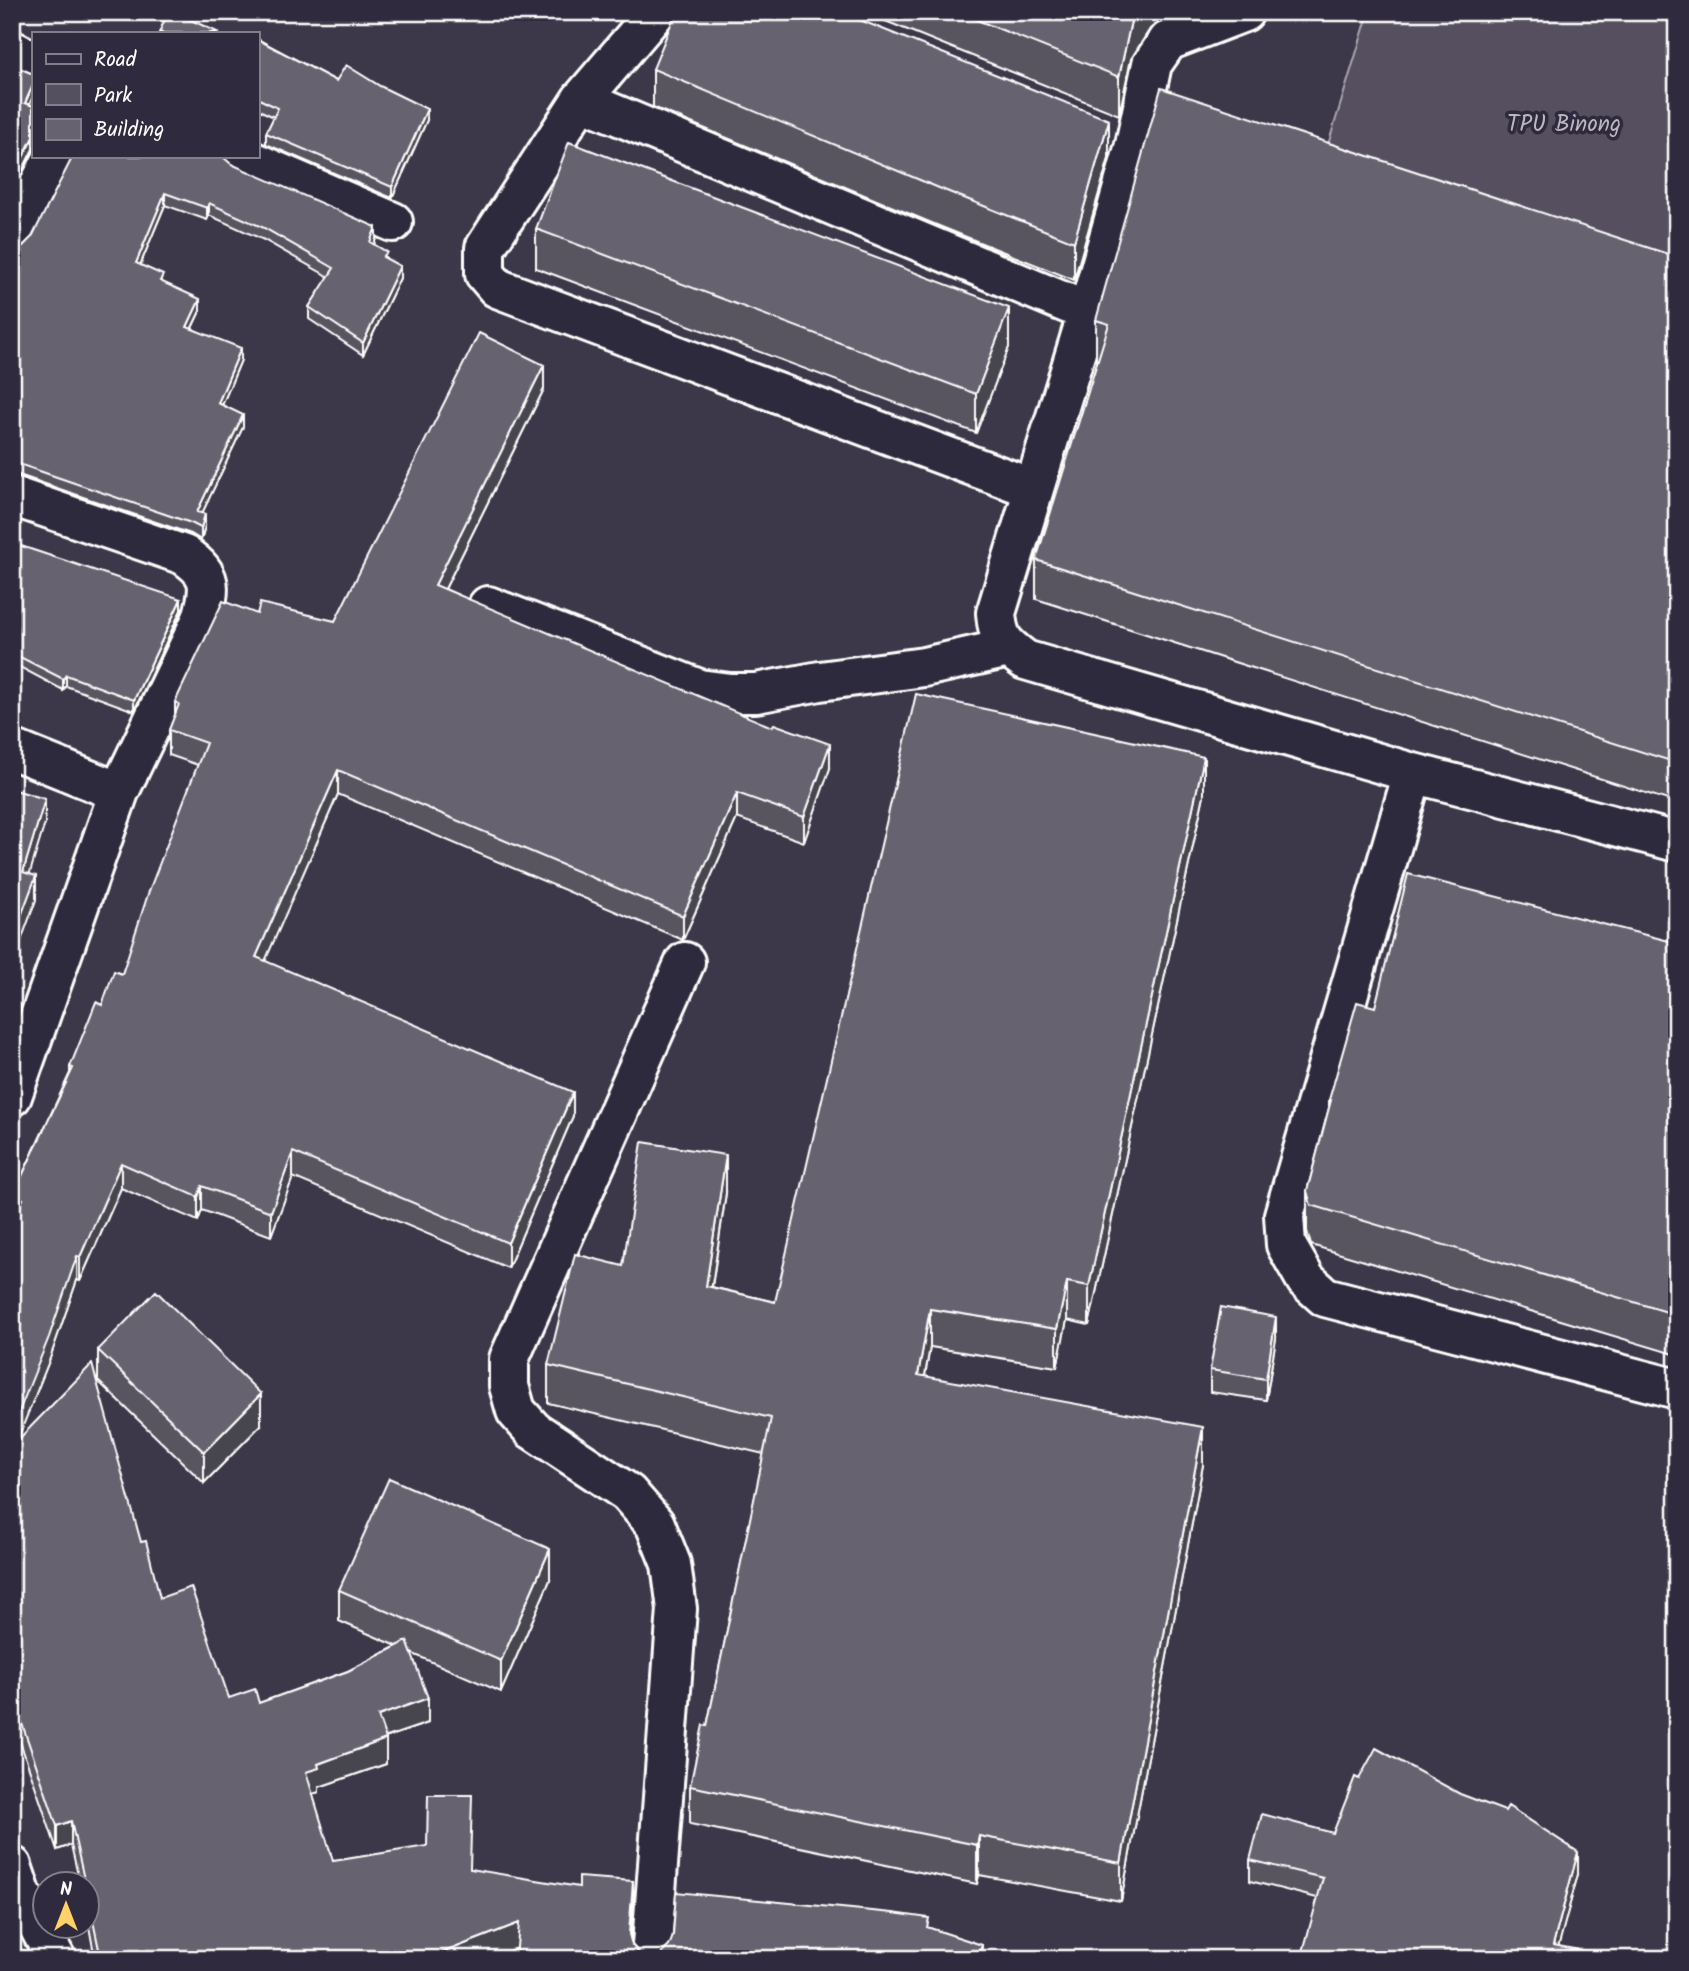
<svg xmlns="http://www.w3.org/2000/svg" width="1689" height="1971" viewBox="0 0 1689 1971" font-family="Kalam,sans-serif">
<rect width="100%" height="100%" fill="#3c3749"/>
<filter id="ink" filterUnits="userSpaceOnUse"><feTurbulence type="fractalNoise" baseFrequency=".0143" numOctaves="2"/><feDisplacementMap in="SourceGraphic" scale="14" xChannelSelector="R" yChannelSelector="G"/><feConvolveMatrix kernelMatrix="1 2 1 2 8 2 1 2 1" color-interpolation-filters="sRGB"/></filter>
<g filter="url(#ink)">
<path fill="#555060" stroke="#aaa8b0" stroke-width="2" d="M 1369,12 L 1677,12 L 1677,281 L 1322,164 Z"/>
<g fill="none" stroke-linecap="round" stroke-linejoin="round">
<defs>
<path id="minor" d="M 656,12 L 581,100 L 1088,312
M 1244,12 L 1168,41 L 1152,64 L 1135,145 L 1088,312 L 996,613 C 998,640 1004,644 1025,660 L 1413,773 L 1677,842
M 12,50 L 33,61
M 581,100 L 485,248 L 485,274 L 497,288 L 1034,489
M 240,156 L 393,222
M 12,239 L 54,156
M 12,496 L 184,555 C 213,574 211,587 202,619 L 119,792
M 488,606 L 699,689 L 730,693 L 756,693 L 820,681 L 924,667 L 1009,648
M 12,749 L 119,792 L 12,1096
M 1413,773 L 1284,1215 L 1286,1245 L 1306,1280 L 1325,1297 L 1677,1389
M 12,1866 L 21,1893 L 56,1959
M 651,1959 L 677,1609 L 671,1564 L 655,1524 L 628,1493 L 533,1430 L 516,1411 L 509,1386 L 509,1359 L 685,962"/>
</defs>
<use href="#minor" stroke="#fff" stroke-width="44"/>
<use href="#minor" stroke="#2f2a3d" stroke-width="38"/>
</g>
<path fill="#585460" stroke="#fff" stroke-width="2" d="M 863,12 L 1161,12 L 1157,23 L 1150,29 L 1131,59 L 1119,115 Z
M 257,39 L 336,81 L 427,120 L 392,198 L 266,144 L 266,133 L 274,117 L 257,109 Z
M 12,65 L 33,74 L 33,96 L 30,104 L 33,106 L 33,149 L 18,179 L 12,175 Z
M 653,69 L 1109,158 L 1074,280 L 939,226 L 653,107 Z
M 231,164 L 376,239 L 374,244 L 387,259 L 400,278 L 363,355 L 309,319 L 309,307 L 329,277 L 264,240 L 209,215 L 207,220 L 165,205 L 140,265 L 200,311 L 192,328 L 241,360 L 222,405 L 243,427 L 202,513 L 205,526 L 201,540 L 191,534 L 19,475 L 12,475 L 12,249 L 23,246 L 32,237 Z
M 536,229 L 1009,347 L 976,433 L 536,268 Z
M 1677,257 L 1677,803 L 1036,599 L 1036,560 L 1098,360 L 1096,360 L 1096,320 Z
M 544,389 L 445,589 L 830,768 L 804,842 L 737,818 L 683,940 L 338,794 L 264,961 L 573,1116 L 508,1268 L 293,1177 L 271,1236 L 202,1210 L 198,1221 L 121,1188 L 80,1281 L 77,1280 L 49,1361 L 17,1440 L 141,1542 L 160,1598 L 229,1698 L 259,1703 L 348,1671 L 397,1646 L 339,1621 L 339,1590 L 550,1580 L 501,1692 L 411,1653 L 428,1723 L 385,1738 L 386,1764 L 319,1787 L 319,1792 L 312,1794 L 333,1861 L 471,1869 L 633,1905 L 631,1940 L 632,1945 L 639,1953 L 650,1957 L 929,1928 L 982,1959 L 516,1959 L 517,1948 L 489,1959 L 95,1959 L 88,1921 L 88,1884 L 80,1884 L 71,1845 L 57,1850 L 16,1730 L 12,1732 L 13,1195 L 70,1073 L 70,1067 L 102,1005 L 122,974 L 198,765 L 169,755 L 169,730 L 175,716 L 175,702 L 257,614 L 335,621 Z
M 12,543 L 181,610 L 134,711 L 66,686 L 63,690 L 12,663 Z
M 1204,795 L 1089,1325 L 1067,1320 L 1057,1367 L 930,1347 L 925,1376 L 1203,1465 L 1121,1901 L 979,1875 L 977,1884 L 690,1824 L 690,1786 L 707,1726 L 764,1454 L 548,1403 L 548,1365 L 623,1266 L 726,1193 L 712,1287 L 775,1302 Z
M 1677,943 L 1677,1355 L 1311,1245 L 1307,1231 L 1307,1191 L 1329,1108 L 1329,1100 L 1375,1007 Z
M 1276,1338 L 1266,1400 L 1210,1392 L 1210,1370 Z
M 98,1350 L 261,1425 L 204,1483 L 98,1381 Z
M 1333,1833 L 1578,1874 L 1558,1946 L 1595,1959 L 1317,1898 L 1250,1881 L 1250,1860 Z"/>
<path fill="#47454e" stroke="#fff" stroke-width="2" d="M 1136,12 L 1161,12 L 1157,23 L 1150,29 L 1131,59 L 1119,115 L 1119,77 L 1131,21 Z
M 33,85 L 33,96 L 25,114 L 25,103 Z
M 427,109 L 427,120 L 392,198 L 392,187 Z
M 1109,120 L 1109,158 L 1074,280 L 1074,242 Z
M 33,137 L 33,149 L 18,179 L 18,167 Z
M 165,193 L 165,205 L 136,275 L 136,263 Z
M 209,203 L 209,215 L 207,220 L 207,208 Z
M 376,227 L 376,239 L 370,254 L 370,242 Z
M 400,266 L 400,278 L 363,355 L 363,343 Z
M 200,299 L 200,311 L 187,338 L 187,327 Z
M 1009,308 L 1009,347 L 976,433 L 976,394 Z
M 241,348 L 241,360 L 218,415 L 218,403 Z
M 544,365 L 544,389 L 435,609 L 435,585 Z
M 243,415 L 243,427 L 197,524 L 197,512 Z
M 205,514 L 205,526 L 201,540 L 201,528 Z
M 181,599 L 181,610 L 134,711 L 134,700 Z
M 66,675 L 66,686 L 63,690 L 63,679 Z
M 830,744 L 830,768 L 804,842 L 804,817 Z
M 1204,757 L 1204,795 L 1089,1325 L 1089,1286 Z
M 338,770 L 338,794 L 256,982 L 256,957 Z
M 737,793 L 737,818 L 683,940 L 683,916 Z
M 45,799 L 45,823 L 23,896 L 23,872 Z
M 36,876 L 36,900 L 12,965 L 12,940 Z
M 573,1092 L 573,1116 L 508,1268 L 508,1243 Z
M 293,1152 L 293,1177 L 271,1236 L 271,1212 Z
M 726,1155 L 726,1193 L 706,1324 L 706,1286 Z
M 121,1163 L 121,1188 L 80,1281 L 80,1257 Z
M 202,1186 L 202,1210 L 198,1221 L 198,1197 Z
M 77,1256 L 77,1280 L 49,1361 L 12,1453 L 12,1429 Z
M 1067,1282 L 1067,1320 L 1057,1367 L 1057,1329 Z
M 930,1309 L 930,1347 L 918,1414 L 918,1375 Z
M 1276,1317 L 1276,1338 L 1266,1400 L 1266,1379 Z
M 261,1394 L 261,1425 L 204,1483 L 204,1452 Z
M 1203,1427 L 1203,1465 L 1121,1901 L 1121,1863 Z
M 550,1549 L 550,1580 L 501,1692 L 501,1661 Z
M 428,1698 L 428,1723 L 378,1740 L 378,1716 Z
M 16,1706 L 16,1730 L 12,1732 L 12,1707 Z
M 386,1739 L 386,1764 L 319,1787 L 319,1792 L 306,1796 L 306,1772 L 318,1764 Z
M 71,1821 L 71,1845 L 57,1850 L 57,1826 Z
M 979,1836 L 979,1875 L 977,1884 L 977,1845 Z
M 1578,1852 L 1578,1874 L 1555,1959 L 1553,1945 Z
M 633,1881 L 633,1905 L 629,1958 L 629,1934 Z
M 519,1923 L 519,1947 L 489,1959 L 426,1959 Z
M 982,1945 L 982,1959 L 977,1959 Z"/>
<path fill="#666270" stroke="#fff" stroke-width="2" d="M 168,12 L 174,12 L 219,33 L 159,33 Z
M 676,12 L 840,12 L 1109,120 L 1074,242 L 939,188 L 653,69 Z
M 957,12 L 1136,12 L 1131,21 L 1119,77 Z
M 257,39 L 336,81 L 346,65 L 380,86 L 427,109 L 392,187 L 266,133 L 278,108 L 257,98 Z
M 12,65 L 33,74 L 33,85 L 25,103 L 33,106 L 33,137 L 18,167 L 12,163 Z
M 1161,88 L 1677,257 L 1677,763 L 1036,560 L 1109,324 L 1096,320 Z
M 569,142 L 1009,308 L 976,394 L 536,229 Z
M 73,156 L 222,156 L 231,164 L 376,227 L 370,242 L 387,252 L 383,257 L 400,266 L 363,343 L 309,307 L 334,268 L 264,228 L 209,203 L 207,208 L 165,193 L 136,263 L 163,275 L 160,281 L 200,299 L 187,327 L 241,348 L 218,403 L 243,415 L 197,512 L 205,514 L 201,528 L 191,523 L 19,464 L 12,463 L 12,249 L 23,246 L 32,237 Z
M 479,333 L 544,365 L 435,585 L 772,727 L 774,724 L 830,744 L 804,817 L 737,793 L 683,916 L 338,770 L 256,957 L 573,1092 L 508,1243 L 293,1152 L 271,1212 L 202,1186 L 198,1197 L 121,1163 L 80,1257 L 77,1256 L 49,1337 L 12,1429 L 12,1218 L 23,1199 L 13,1195 L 73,1068 L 70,1067 L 96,1002 L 102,1005 L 114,971 L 122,974 L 149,891 L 206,743 L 169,730 L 179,704 L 175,702 L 223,601 L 257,614 L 260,603 L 335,621 Z
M 12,543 L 181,599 L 134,700 L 66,675 L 63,679 L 12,653 Z
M 916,694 L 1204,757 L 1089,1286 L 1067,1282 L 1057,1329 L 930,1309 L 918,1375 L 1203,1427 L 1121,1863 L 979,1836 L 977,1845 L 690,1786 L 703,1725 L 707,1726 L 771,1418 L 548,1365 L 575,1254 L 623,1266 L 642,1142 L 726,1155 L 706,1286 L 775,1302 Z
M 12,789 L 45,799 L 23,872 L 36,876 L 12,940 Z
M 1408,874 L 1677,943 L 1677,1315 L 1311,1205 L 1307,1191 L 1331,1100 L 1329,1100 L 1357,1002 L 1375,1007 Z
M 156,1291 L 261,1394 L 204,1452 L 98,1350 Z
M 1221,1307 L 1276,1317 L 1266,1379 L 1210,1370 Z
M 92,1364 L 141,1542 L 146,1541 L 160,1598 L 191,1587 L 229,1698 L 255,1689 L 259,1703 L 348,1671 L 407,1641 L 428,1698 L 378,1716 L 386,1739 L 318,1764 L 319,1768 L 306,1772 L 333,1861 L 427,1846 L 428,1795 L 472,1795 L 470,1869 L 579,1887 L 579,1877 L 633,1881 L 629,1934 L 632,1945 L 639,1953 L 650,1957 L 660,1955 L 669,1946 L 673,1936 L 676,1892 L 893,1913 L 929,1918 L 927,1927 L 982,1945 L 977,1959 L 653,1959 L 610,1952 L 610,1958 L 568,1956 L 568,1959 L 516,1959 L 519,1923 L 426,1959 L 101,1959 L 88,1897 L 88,1884 L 85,1884 L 71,1821 L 57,1826 L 16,1706 L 12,1707 L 12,1446 Z
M 389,1478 L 550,1549 L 501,1661 L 339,1590 Z
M 1376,1748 L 1460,1794 L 1505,1811 L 1508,1806 L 1578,1852 L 1553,1945 L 1595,1953 L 1594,1959 L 1301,1959 L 1323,1878 L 1250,1860 L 1262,1814 L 1333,1833 L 1355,1777 L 1359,1779 Z"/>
</g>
<g text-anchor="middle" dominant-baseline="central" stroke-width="7" stroke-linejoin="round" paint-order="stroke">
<g font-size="23" fill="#bbb9bf" stroke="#2f2a3d">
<text x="1564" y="125">TPU Binong</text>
</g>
</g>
<rect width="1689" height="1971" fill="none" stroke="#2f2a3d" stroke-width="42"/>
<rect x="21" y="21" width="1647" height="1929" fill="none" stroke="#fff" stroke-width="2.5" filter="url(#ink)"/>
<rect x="32" y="32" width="228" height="126" fill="#2f2a3d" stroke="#827f8b" stroke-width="2"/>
<rect x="46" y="54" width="35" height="10" fill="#2f2a3d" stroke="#827f8b" stroke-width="2"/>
<text x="94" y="66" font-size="21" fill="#ffffff">Road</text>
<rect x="46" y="84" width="35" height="21" fill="#555060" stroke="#827f8b" stroke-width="2"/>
<text x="94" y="102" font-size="21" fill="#ffffff">Park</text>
<rect x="46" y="119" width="35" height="21" fill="#666270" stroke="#827f8b" stroke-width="2"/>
<text x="94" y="136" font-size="21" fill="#ffffff">Building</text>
<g transform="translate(66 1905)"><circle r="33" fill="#2f2a3d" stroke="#827f8b" stroke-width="2"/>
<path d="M0-5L12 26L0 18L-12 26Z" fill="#ffd166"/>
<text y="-10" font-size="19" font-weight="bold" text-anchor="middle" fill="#ffffff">N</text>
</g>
</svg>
